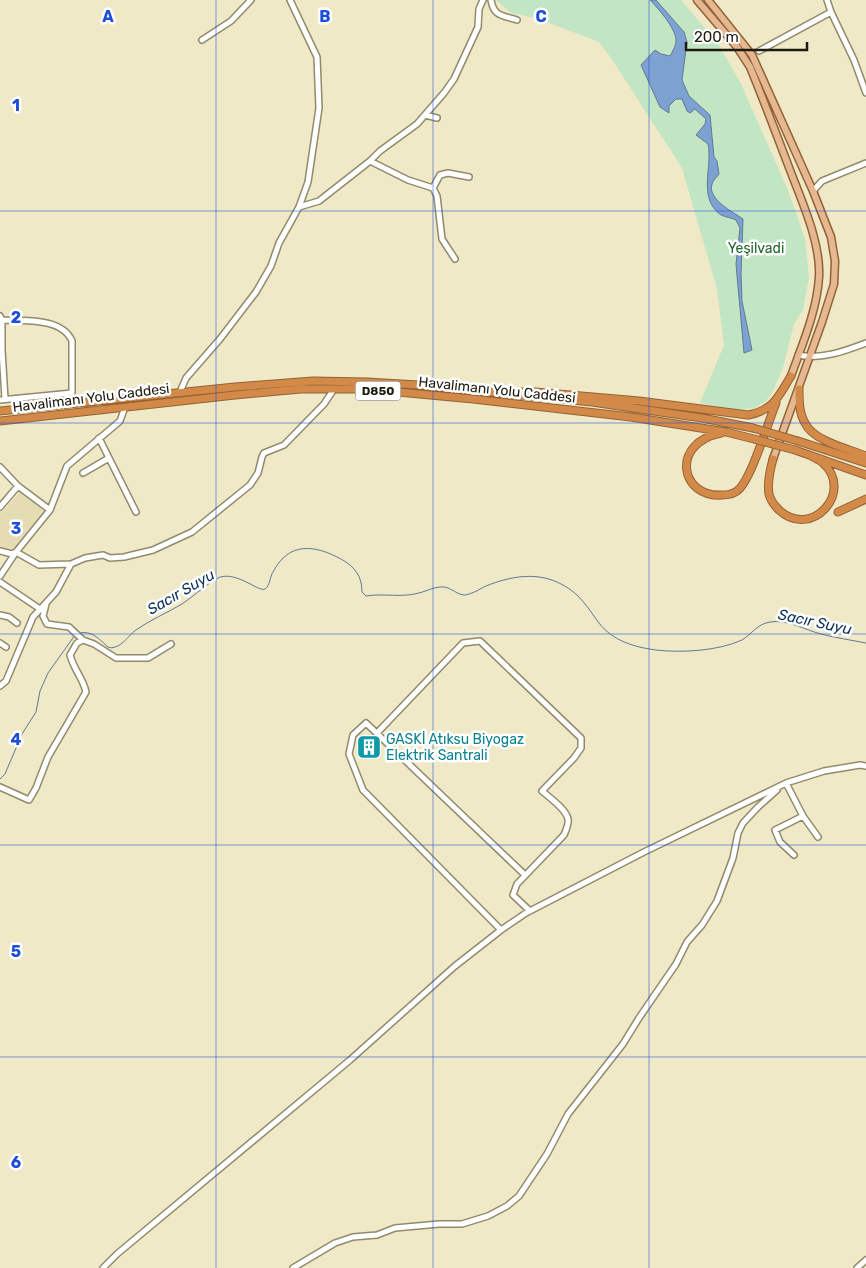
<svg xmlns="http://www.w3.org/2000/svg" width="866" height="1268" viewBox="0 0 866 1268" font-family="Rubik,sans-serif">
<rect width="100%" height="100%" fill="#efe9c7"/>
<path fill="#e4dcb3" d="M 20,492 L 45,512 L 13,551 L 0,548 L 0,514 Z"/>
<path fill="#c2e5c4" d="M 496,0 L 681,0 L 719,45 L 741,84 L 787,188 L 805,239 L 809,277 L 803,310 L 794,324 L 783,368 L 772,393 L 765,402 L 754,408 L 739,410 L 700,403 L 724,345 L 717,289 L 682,168 L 611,58 L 599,42 L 536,18 L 511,13 Z"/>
<path fill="#7da1d1" stroke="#607996" d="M 650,0 L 656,0 L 684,32 L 687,42 L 682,80 L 689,96 L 710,115 L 714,157 L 717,161 L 719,174 C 717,177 713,180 712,184 C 707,199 733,212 743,219 L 741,274 L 742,301 L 752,350 L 744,353 L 736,264 L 740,228 L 736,220 C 732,218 725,217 721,215 C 697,198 713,167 708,144 L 696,135 L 705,124 L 706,119 L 695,109 L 690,113 L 687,111 L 682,99 L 676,99 L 669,106 L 669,113 L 660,107 L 641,65 L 655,50 L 661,54 L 670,56 C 672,52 676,46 676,41 C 677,30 658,8 650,0 Z"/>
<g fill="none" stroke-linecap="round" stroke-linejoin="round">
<path stroke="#607996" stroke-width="1" d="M 79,633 C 92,630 99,639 108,647 C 111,648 112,648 115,647 C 123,645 129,635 136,630 C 150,620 167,613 182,604 C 194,596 204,586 216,579 C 234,568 259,593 265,589 C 270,586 270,576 273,572 C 289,541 315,545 341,559 C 355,567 362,576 362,592 L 366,596 C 384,593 401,598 419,593 C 427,591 436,586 444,587 C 452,588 457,595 465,595 C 472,594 480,589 486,586 C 511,576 538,571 563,585 C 580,594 588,608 599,623 C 613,641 634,647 656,650 C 681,653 718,651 742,640 C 752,634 757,624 770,622 C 787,619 805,630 821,634 C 836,638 851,640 866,643
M 0,779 L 5,774 L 22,734 L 36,712 L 40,691 L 48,673 L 75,635"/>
<defs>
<path id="minor" d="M 491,0 C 494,17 502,15 517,20
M 827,0 L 831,12
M 202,40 L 231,21 L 251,0
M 759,51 L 831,12 L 854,60 L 866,93
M 425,115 L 437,118
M 370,161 L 408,180 L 433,188 L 437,196 L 442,239 L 455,259
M 433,188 L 440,175 L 448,173 L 469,177
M 813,191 L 822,181 L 866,163
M 299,207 L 319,201 L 370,161 L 380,151 L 417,124 L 444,93 L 454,79 L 478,27 L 479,9 L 483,0
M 0,316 L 2,320 L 2,350 L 5,399
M 798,355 C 821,360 845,351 866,343
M 180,392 L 186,378 L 220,339 L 256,292 L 271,266 L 279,243 L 299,207 L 308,182 L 319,108 L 317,57 L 290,0
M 0,400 L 72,393 L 72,341 C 62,317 23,321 2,320
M 99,438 L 136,512
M 0,467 L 18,486 L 50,510
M 83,473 L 109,458
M 0,507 L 18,486
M 0,551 L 12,554 L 16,552 L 50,510 L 67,466 L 120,421 L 125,407
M 0,576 L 16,552 L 39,565 L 71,564 L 85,558 L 103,555 L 110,558 L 124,557 L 153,550 L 192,532 L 250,485 L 258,473 L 262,457 L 264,453 L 284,445 L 324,404 L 334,389
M 0,582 L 40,609
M 46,604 L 43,616 L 47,624 L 69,627 L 83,640
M 0,615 L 9,617 L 17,623
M 0,643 L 6,647
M 0,686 L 6,681 L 33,617 L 56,592 L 71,564
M 377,733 L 463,643 L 480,641 L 581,738 L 581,748 L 574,758 L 542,791 C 550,798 566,809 568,819 C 569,824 566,830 564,835 L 517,884 L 513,895 L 530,911
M 786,783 L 803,816 L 818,837
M 0,787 L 29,800 L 36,788 L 48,757 L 86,692 C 83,678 74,670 70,655 L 77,643 L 83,640 L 94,644 L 116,658 L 148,658 L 171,644
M 794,855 L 780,842 L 775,830 L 803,816
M 501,930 L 363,790 L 349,754 L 353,735 L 366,723 L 525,875
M 103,1268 L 117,1254 L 350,1060 L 455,966 L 501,930 L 526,913 L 644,852 L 786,783 L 824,771 L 860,765 L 866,766
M 293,1268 L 335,1243 L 353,1237 L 377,1235 L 395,1228 L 439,1224 L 462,1224 L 488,1216 L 507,1206 L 519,1196 L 547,1154 L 568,1114 L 623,1044 L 639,1018 L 676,964 L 687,942 L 702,925 L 717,901 L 733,858 L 738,833 L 743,823 L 758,807 L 777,790
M 857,1268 L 866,1260"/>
<path id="major" d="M 697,0 L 737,47 L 750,67 C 764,101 777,136 790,170 C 802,202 821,243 819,277 C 817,311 802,345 791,376
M 708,0 L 752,55 L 813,191 L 831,237 L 835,261 L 834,284 L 822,322 L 773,459"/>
<path id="highway" d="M 799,389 C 799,400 799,413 805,423 C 813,441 849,449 866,456
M 521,392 L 535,392 L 639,401 L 748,415 C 774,410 778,397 791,376
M 0,411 L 235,387 L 313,381 L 367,382 L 418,385 L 592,402 L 702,418 L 753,428
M 0,421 L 235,395 L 301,389 L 366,389 L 473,399 L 631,417 L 726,432 L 754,439
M 721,433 C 670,443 680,498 722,495 C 727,495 733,494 737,491 C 751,481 768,422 776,403
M 798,441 L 866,463
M 795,450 L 866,475
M 773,459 C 770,470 767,483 769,494 C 770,499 775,506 779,510 C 811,540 855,492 823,463 C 820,460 814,458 810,455
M 838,512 L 866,499"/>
</defs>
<use href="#minor" stroke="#918b6c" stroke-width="8"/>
<use href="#major" stroke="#936234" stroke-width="9"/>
<use href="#highway" stroke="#936234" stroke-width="9"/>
<use href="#minor" stroke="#fff" stroke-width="5"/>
<use href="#major" stroke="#e5b891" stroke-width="6"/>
<use href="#highway" stroke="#d38948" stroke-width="7"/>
<defs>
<path id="highway-bridge" d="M 753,428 L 798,441
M 754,439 L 795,450"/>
</defs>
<use href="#highway-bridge" stroke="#936234" stroke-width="9" stroke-linecap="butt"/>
<use href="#highway-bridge" stroke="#d38948" stroke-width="7"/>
</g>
<path fill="none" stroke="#1d4ed8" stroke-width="1" stroke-opacity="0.55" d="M 216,0 L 216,1268M 433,0 L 433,1268M 649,0 L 649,1268M 0,211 L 866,211M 0,423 L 866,423M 0,634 L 866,634M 0,845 L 866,845M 0,1057 L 866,1057"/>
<defs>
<symbol id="building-square" viewBox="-11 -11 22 22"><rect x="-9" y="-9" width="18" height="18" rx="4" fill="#0f9aa8" stroke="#fff"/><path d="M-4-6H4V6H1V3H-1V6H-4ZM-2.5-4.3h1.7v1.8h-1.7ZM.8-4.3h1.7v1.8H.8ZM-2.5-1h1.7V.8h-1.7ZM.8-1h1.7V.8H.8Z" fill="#fff"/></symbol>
</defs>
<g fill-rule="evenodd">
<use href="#building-square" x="355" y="733" width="28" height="28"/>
</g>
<g text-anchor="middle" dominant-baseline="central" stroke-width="5" stroke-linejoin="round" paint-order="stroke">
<rect fill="#fff" stroke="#615f56" stroke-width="1" x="355.5" y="381.5" width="45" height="19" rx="4"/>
<g font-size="12" font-weight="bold" fill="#1d1b0e">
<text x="378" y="391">D850</text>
</g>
<g font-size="14" fill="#23662d" stroke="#fff">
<text x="756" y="248">Yeşilvadi</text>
</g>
<g font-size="14" fill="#1d1b0e" stroke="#fff">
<text transform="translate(497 390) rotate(6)">Havalimanı Yolu Caddesi</text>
<text transform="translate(91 398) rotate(-7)">Havalimanı Yolu Caddesi</text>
</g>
<g font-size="14" fill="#0d838f" stroke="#fff" text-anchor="start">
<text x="386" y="739">GASKİ Atıksu Biyogaz<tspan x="386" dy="16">Elektrik Santrali</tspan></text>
</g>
<g font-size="15" font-style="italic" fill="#0b305c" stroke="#fff">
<text transform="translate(181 592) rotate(-30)">Sacır Suyu</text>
<text transform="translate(815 622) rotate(12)">Sacır Suyu</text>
</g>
</g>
<g font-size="16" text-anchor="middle" font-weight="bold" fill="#1d4ed8" stroke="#fff" stroke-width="5" stroke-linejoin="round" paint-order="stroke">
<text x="108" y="22">A</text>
<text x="325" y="22">B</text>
<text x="541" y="22">C</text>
<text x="16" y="111">1</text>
<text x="16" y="323">2</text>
<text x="16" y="534">3</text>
<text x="16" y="745">4</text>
<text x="16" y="957">5</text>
<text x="16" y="1168">6</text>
</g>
<path d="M686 42v8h121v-8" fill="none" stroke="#1d1b0e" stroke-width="2.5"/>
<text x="694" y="42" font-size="15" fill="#1d1b0e" stroke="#ffffff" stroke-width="4" paint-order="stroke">200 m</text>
</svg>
